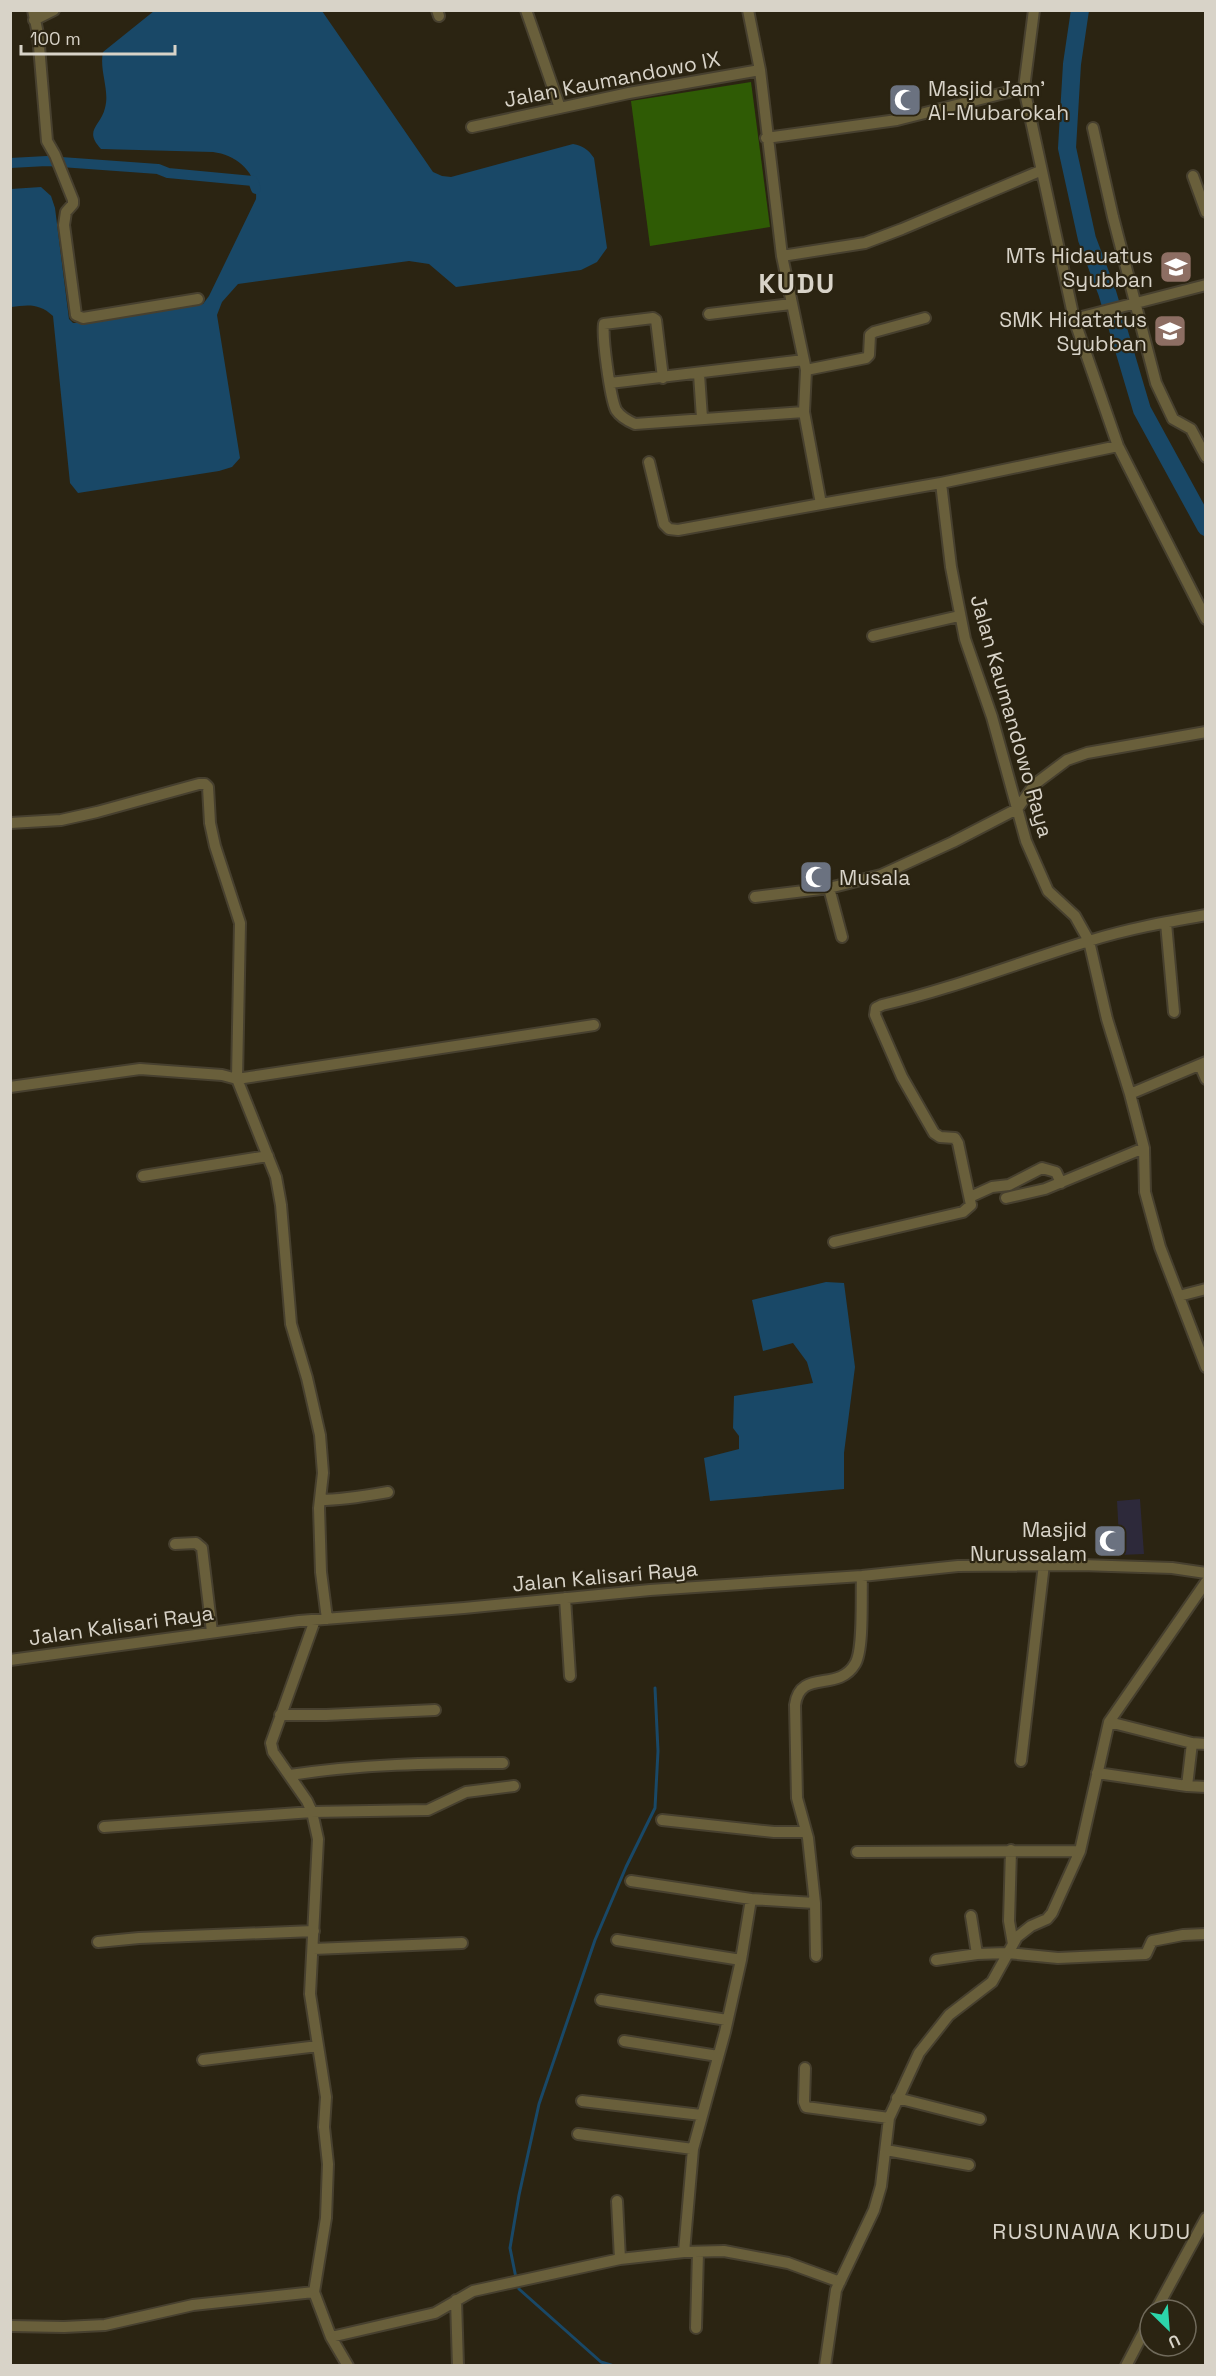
<svg xmlns="http://www.w3.org/2000/svg" width="1216" height="2376" viewBox="0 0 1216 2376" font-family="'Space Grotesk',sans-serif">
<rect width="100%" height="100%" fill="#2b2412"/>
<path fill="#2d293a" d="M 1140,1499 L 1144,1554 L 1120,1555 L 1117,1501 Z"/>
<path fill="#2f5b05" d="M 751,82 L 770,227 L 650,246 L 631,101 Z"/>
<path fill="#194867" d="M 154,11 L 322,11 L 433,172 L 442,176 L 451,177 L 573,144 C 583,146 588,149 594,158 L 607,248 L 597,262 L 581,270 L 456,287 L 429,264 L 409,261 L 238,284 L 222,302 L 217,315 L 240,458 L 232,467 L 219,471 L 78,493 L 70,483 L 53,316 C 39,303 28,305 11,307 L 11,189 L 41,187 L 51,196 L 55,208 L 69,319 L 73,323 L 85,323 L 203,304 L 209,296 L 256,199 C 258,173 237,155 213,152 L 101,149 C 83,130 101,126 105,108 C 110,90 99,71 103,52 Z
M 826,1282 L 844,1283 L 855,1367 L 844,1453 L 844,1489 L 710,1501 L 704,1458 L 739,1449 L 739,1436 L 733,1428 L 734,1396 L 813,1383 L 807,1362 L 793,1343 L 763,1351 L 752,1300 Z"/>
<g fill="none" stroke-linecap="round" stroke-linejoin="round">
<path stroke="#194867" stroke-width="3" d="M 516,2278 L 510,2248 L 519,2195 L 539,2104 L 595,1940 L 626,1867 L 655,1808 L 658,1751 L 655,1688
M 518,2284 L 519,2289 L 601,2362 L 614,2366"/>
<path stroke="#194867" stroke-width="10" d="M 10,163 L 47,161 L 158,169 L 168,173 L 253,181 L 256,189"/>
<path stroke="#194867" stroke-width="18" d="M 1080,10 L 1072,64 L 1067,148 L 1087,239 L 1107,292 L 1142,410 L 1206,527"/>
<defs>
<path id="minor" d="M 33,10 L 38,34 L 47,141 L 55,155 L 73,200 L 73,204 L 66,212 L 64,225 L 76,315 L 83,318 L 198,299
M 437,10 L 439,16
M 526,10 L 560,108
M 748,10 L 760,70 L 782,256 L 806,370 L 804,412 L 821,504 L 941,483 L 951,567 L 965,639 L 992,717 L 1026,841 L 1048,891 L 1075,916 L 1089,941 L 1107,1019 L 1130,1094 L 1144,1148 L 1145,1192 L 1160,1247 L 1206,1367
M 1034,10 L 1024,88 L 1074,319 L 1118,446 L 1206,619
M 34,20 L 54,10
M 472,127 L 629,93 L 760,70
M 1093,128 L 1113,217 L 1156,383 L 1173,419 L 1191,429 L 1206,457
M 766,138 L 897,120 L 1024,88
M 1193,176 L 1206,212
M 782,256 L 865,243 L 902,229 L 1040,171
M 709,314 L 791,304
M 1074,319 L 1206,285
M 806,370 L 866,358 L 869,355 L 870,335 L 874,332 L 925,318
M 699,374 L 702,418
M 663,378 L 656,320 L 653,318 L 604,324 C 602,337 610,397 616,410 C 620,416 628,421 635,424 L 804,412
M 610,383 L 804,360
M 649,462 L 664,524 L 669,529 L 678,530 L 821,504
M 941,483 L 1118,446
M 873,636 L 959,616
M 10,823 L 61,820 L 97,812 L 199,784 L 205,784 L 208,787 L 210,823 L 215,846 L 240,923 L 237,1079 L 276,1177 L 281,1205 L 291,1324 L 307,1378 L 320,1435 L 323,1473 L 319,1508 L 321,1572 L 327,1619
M 829,888 L 842,937
M 755,897 L 829,888 L 881,875 L 953,842 L 1017,809 L 1035,784 L 1067,760 L 1087,753 L 1206,732
M 1166,923 L 1174,1012
M 1200,1065 L 1206,1079
M 10,1087 L 140,1069 L 222,1075 L 237,1079 L 594,1025
M 1130,1094 L 1206,1062
M 143,1176 L 268,1156
M 970,1197 L 992,1187 L 1009,1185 L 1042,1168 L 1056,1172 L 1061,1183
M 1006,1198 L 1045,1189 L 1144,1148
M 834,1242 L 963,1212 L 971,1205 L 958,1143 L 955,1138 L 940,1137 L 934,1133 L 902,1077 L 875,1015 L 876,1008 L 882,1005 C 952,989 1020,962 1089,941 C 1127,929 1166,922 1206,915
M 1179,1296 L 1206,1289
M 320,1500 C 343,1500 365,1496 388,1492
M 175,1544 L 196,1543 L 202,1548 L 212,1632
M 565,1598 L 570,1676
M 315,1620 L 271,1743 L 273,1752 L 307,1801 L 312,1812 L 318,1839 L 310,1994 L 326,2097 L 324,2127 L 328,2164 L 326,2218 L 314,2292 L 331,2337 L 348,2366
M 10,1660 L 299,1621 L 464,1608 L 650,1590 L 862,1576 L 958,1566 L 1081,1565 L 1172,1568 L 1206,1573
M 280,1715 L 326,1715 L 435,1710
M 1109,1722 L 1192,1743 L 1206,1744
M 1021,1761 L 1044,1564
M 1097,1773 L 1187,1786 L 1206,1787
M 290,1775 C 361,1764 431,1763 503,1763
M 1187,1786 L 1192,1743
M 662,1820 L 774,1832 L 806,1832
M 104,1827 L 312,1812 L 428,1810 L 466,1792 L 514,1786
M 1011,1850 L 1009,1921 L 1013,1944
M 857,1852 L 1080,1851
M 631,1881 L 751,1899 L 815,1903
M 971,1916 L 977,1954
M 617,1940 L 741,1960
M 98,1942 L 139,1938 L 314,1931
M 313,1949 L 462,1943
M 816,1956 L 815,1903 L 808,1838 L 797,1798 L 795,1705 C 800,1668 838,1693 855,1664 C 864,1650 861,1595 862,1576
M 936,1960 L 977,1954 L 1007,1953 L 1058,1958 L 1146,1954 L 1152,1941 L 1183,1935 L 1206,1934
M 601,2000 L 727,2020
M 624,2041 L 718,2056
M 203,2060 L 318,2046
M 805,2068 L 804,2102 L 806,2107 L 889,2118
M 897,2098 L 980,2119
M 582,2101 L 701,2115
M 578,2134 L 693,2149
M 886,2150 L 969,2165
M 617,2201 L 620,2259
M 684,2252 L 693,2149 L 725,2032 L 741,1960 L 751,1899
M 456,2300 L 458,2366
M 1156,2310 L 1206,2218
M 10,2326 L 64,2327 L 105,2325 L 193,2305 L 314,2292
M 696,2328 L 698,2252
M 331,2337 L 435,2313 L 473,2291 L 620,2259 L 684,2252 L 724,2251 L 788,2263 L 840,2282
M 825,2366 L 836,2290 L 874,2210 L 881,2186 L 889,2118 L 919,2053 L 949,2015 L 992,1982 L 1017,1937 L 1031,1926 L 1047,1919 L 1052,1913 L 1080,1851 L 1109,1722 L 1206,1582
M 1126,2366 L 1150,2320"/>
</defs>
<use href="#minor" stroke="#47402f" stroke-width="14"/>
<use href="#minor" stroke="#695f3b" stroke-width="10"/>
</g>
<defs>
<symbol id="mosque-square" viewBox="-11 -11 22 22"><rect x="-9" y="-9" width="18" height="18" rx="4" fill="#6b7280" stroke="#2b2412"/><path d="M3.5-4.9A6 6 0 1 0 3.5 4.9A5 5 0 1 1 3.5-4.9Z" fill="#fff"/></symbol>
<symbol id="school-square" viewBox="-11 -11 22 22"><rect x="-9" y="-9" width="18" height="18" rx="4" fill="#8d6e63" stroke="#2b2412"/><path d="M0-5L7-2L0 1L-7-2ZM-4 1L0 2.5L4 1V4Q0 6-4 4Z" fill="#fff"/></symbol>
</defs>
<g fill-rule="evenodd">
<use href="#mosque-square" x="886" y="81" width="38" height="38"/>
<use href="#school-square" x="1157" y="248" width="38" height="38"/>
<use href="#school-square" x="1151" y="312" width="38" height="38"/>
<use href="#mosque-square" x="797" y="858" width="38" height="38"/>
<use href="#mosque-square" x="1091" y="1522" width="38" height="38"/>
</g>
<g text-anchor="middle" dominant-baseline="central" stroke-width="4.5" stroke-linejoin="round" paint-order="stroke">
<g font-size="21" fill="#d8d3c8" stroke="#2b2412">
<text transform="translate(612 79) rotate(-11)">Jalan Kaumandowo IX</text>
<text transform="translate(1012 716) rotate(74)">Jalan Kaumandowo Raya</text>
<text transform="translate(605 1576) rotate(-5)">Jalan Kalisari Raya</text>
<text transform="translate(121 1625) rotate(-8)">Jalan Kalisari Raya</text>
</g>
<g font-size="21" fill="#d8d3c8" stroke="#2b2412" text-anchor="end">
<text x="928" y="88" text-anchor="start">Masjid Jam'<tspan x="928" dy="24">Al-Mubarokah</tspan></text>
<text x="1153" y="255">MTs Hidauatus<tspan x="1153" dy="24">Syubban</tspan></text>
<text x="1147" y="319">SMK Hidatatus<tspan x="1147" dy="24">Syubban</tspan></text>
<text x="839" y="877" text-anchor="start">Musala</text>
<text x="1087" y="1529">Masjid<tspan x="1087" dy="24">Nurussalam</tspan></text>
</g>
<g font-size="22" letter-spacing="1.5" fill="#d8d3c8" stroke="#2b2412">
<text x="1092" y="2231">RUSUNAWA KUDU</text>
</g>
<g font-size="27" font-weight="bold" letter-spacing="1.5" fill="#d8d3c8" stroke="#2b2412">
<text x="797" y="283">KUDU</text>
</g>
</g>
<rect width="1216" height="2376" fill="none" stroke="#d8d3c8" stroke-width="24"/>
<g transform="translate(1168 2328) rotate(155)"><circle r="28" fill="#2b2412" stroke="#706a5b" stroke-width="1.5"/>
<path d="M0-4.5L10 22L0 15L-10 22Z" fill="#2cd5ab"/>
<text y="-9" font-size="16" font-weight="bold" text-anchor="middle" fill="#d8d3c8">U</text>
</g>
<path d="M21 45v9h154v-9" fill="none" stroke="#d8d3c8" stroke-width="3"/>
<text x="30" y="45" font-size="18" fill="#d8d3c8" stroke="#2b2412" stroke-width="4.5" paint-order="stroke">100 m</text>
</svg>
